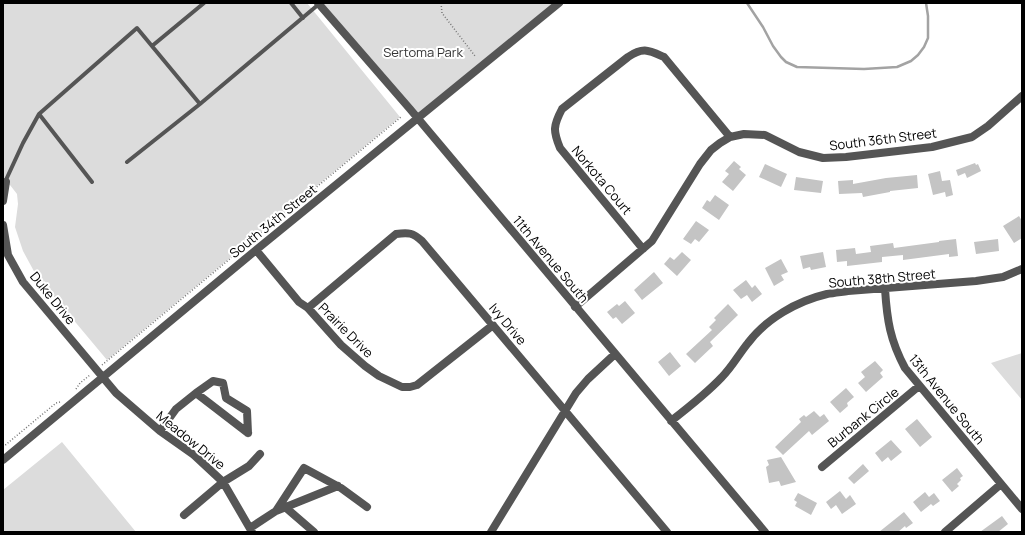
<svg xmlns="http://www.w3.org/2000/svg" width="1025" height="535" viewBox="0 0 1025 535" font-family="Manrope,sans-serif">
<rect width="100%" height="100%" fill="#fff"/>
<path fill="#dcdcdc" d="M 3,3 L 307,3 L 400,117 L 107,360 L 36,275 L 23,251 L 15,227 L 18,204 L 17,194 L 10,185 L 3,186 Z
M 318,3 L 555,3 L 418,119 Z
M 1022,353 L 1022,400 L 991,363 Z
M 62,442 L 136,532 L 3,532 L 3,490 Z"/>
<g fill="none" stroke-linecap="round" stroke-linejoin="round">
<path stroke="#a3a3a3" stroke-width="2.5" d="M 747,3 L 763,27 L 773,46 L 781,57 L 786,62 L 797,67 L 864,69 L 897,67 L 911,61 L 918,55 L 924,47 L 928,38 L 928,16 L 926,3"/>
</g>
<path fill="#c4c4c4" d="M 734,161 L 741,167 L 739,169 L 746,175 L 733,191 L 722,182 L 729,174 L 725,171 Z
M 975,163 L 976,165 L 978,164 L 981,171 L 967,178 L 965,173 L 958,176 L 956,170 Z
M 765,164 L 787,174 L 781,187 L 759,177 Z
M 940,171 L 942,181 L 950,180 L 953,195 L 946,197 L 945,192 L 933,195 L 928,174 Z
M 917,175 L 918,188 L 890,191 L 890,192 L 863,197 L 862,193 L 839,194 L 838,181 L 853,180 L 853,184 L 886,178 Z
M 796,177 L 823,181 L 821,193 L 794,190 Z
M 715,195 L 729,205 L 719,220 L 702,208 L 707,200 L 710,202 Z
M 1019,216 L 1022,221 L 1022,238 L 1014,243 L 1003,226 Z
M 696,221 L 709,230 L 699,242 L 695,239 L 691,244 L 683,239 Z
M 956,239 L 958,256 L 949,257 L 949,254 L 903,260 L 903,255 L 882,257 L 882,262 L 847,266 L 847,261 L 837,262 L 836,250 L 855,248 L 856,254 L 871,252 L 870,246 L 893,243 L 894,248 L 939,242 L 939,241 Z
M 998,239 L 999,251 L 976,254 L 974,242 Z
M 682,252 L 691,260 L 677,276 L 664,264 L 670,257 L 674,260 Z
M 823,252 L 826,267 L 811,270 L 810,267 L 803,269 L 800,256 Z
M 781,259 L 788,272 L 781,275 L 784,280 L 774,286 L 765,268 Z
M 654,272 L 663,283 L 642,300 L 634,290 Z
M 746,280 L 752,288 L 755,285 L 762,294 L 752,302 L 747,295 L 741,299 L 733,290 Z
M 625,301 L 635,313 L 622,324 L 616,317 L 613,319 L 607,312 L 617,304 L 619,306 Z
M 728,304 L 738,315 L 710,342 L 713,346 L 695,363 L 686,354 L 712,330 L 709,327 L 716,320 L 714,318 Z
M 670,352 L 681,366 L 669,376 L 658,362 Z
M 875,361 L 883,370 L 880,373 L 883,377 L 866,392 L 858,383 L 865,377 L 861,372 Z
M 846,388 L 854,397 L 847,403 L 848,406 L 840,413 L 830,402 Z
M 814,411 L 820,417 L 824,414 L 829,421 L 812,435 L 809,431 L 783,455 L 775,447 L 801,422 L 799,419 L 804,415 L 806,417 Z
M 917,419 L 932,437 L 920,447 L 905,429 Z
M 891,440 L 902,452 L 891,461 L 888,457 L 882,462 L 875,453 Z
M 781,457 L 796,482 L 781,486 L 779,481 L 769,483 L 766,467 L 769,465 L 767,460 Z
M 863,464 L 869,471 L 854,484 L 848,478 Z
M 957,468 L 963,476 L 960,478 L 961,480 L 957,484 L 959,486 L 952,492 L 942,480 Z
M 840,491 L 846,499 L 850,495 L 856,504 L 842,514 L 836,505 L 831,509 L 826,502 Z
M 925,492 L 929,497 L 934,493 L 940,501 L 933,506 L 931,504 L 921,512 L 913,502 Z
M 798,493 L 817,503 L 811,515 L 795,506 L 797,502 L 794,500 Z
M 904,512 L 913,523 L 906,528 L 905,526 L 898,532 L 879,532 Z
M 1002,516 L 1008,524 L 998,532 L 980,532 Z"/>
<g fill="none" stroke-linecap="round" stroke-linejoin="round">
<path stroke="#777" stroke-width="1.5" stroke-dasharray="1 2" stroke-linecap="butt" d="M 441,3 L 442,13 L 475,56
M 102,365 L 401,117
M 76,389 L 80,383 L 90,375
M 3,447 L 56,403 L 60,402"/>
<path stroke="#555" stroke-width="4" d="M 291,3 L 303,18
M 152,46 L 204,3
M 39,114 L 92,182
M 127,162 L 200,104
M 5,182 L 23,143 L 39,114 L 137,28 L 200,104 L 319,4"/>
<path stroke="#555" stroke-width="8" d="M 318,3 L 410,109 L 765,532
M 3,201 L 6,182
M 3,225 L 8,255 L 23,282 L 116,393 L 160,431 L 194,455 L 223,482 L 252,532
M 643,249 L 560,148 C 553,131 553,126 562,109 L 628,57 C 643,47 648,50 664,57 L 730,137
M 256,250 L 299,302 L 308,308 L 341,345 L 365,366 L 379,376 L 402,387 L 410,387 L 417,385 L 493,325
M 885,289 C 887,320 890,340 905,368 L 1022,509
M 575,307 L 652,241 L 700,164 L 711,150 L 720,143 L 730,137 L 744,134 L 765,135 L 799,152 L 823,158 L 846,157 L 932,147 L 972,137 L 988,126 L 1022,96
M 308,308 L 396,234 C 409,232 413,233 422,241 L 667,532
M 196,393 L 213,381 L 223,383 L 226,398 L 247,411 L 248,433
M 671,421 C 689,407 707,393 722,377 C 732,367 739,354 748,343 C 766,319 797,301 827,294 C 833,293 841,292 848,291 L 976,281 L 1003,277 L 1022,269
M 160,431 L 176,409 L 196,393 L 248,433
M 3,460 L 256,250 L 559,3
M 822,467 L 919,386
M 285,507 L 314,532
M 276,511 L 338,486
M 184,515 L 223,482 L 249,466 L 260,454
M 250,528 L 276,511 L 304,468 L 341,488 L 367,507
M 491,532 L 576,393 L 588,379 L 615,354
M 945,532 L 1001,484"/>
</g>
<g text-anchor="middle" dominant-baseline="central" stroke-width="4" stroke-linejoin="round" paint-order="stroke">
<g font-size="13" fill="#333" stroke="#fff">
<text x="423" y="52">Sertoma Park</text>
</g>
<g font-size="13" fill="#000" stroke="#fff">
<text transform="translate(883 139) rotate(-7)">South 36th Street</text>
<text transform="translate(602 180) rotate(50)">Norkota Court</text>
<text transform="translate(273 221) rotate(-39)">South 34th Street</text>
<text transform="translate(551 259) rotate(50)">11th Avenue South</text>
<text transform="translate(882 278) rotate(-5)">South 38th Street</text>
<text transform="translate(53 298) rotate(51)">Duke Drive</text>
<text transform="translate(508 324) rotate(50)">Ivy Drive</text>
<text transform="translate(346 330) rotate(45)">Prairie Drive</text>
<text transform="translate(947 399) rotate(51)">13th Avenue South</text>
<text transform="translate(863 417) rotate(-39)">Burbank Circle</text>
<text transform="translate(191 440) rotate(39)">Meadow Drive</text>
</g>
</g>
<rect width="1025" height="535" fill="none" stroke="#000000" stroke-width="8"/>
</svg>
